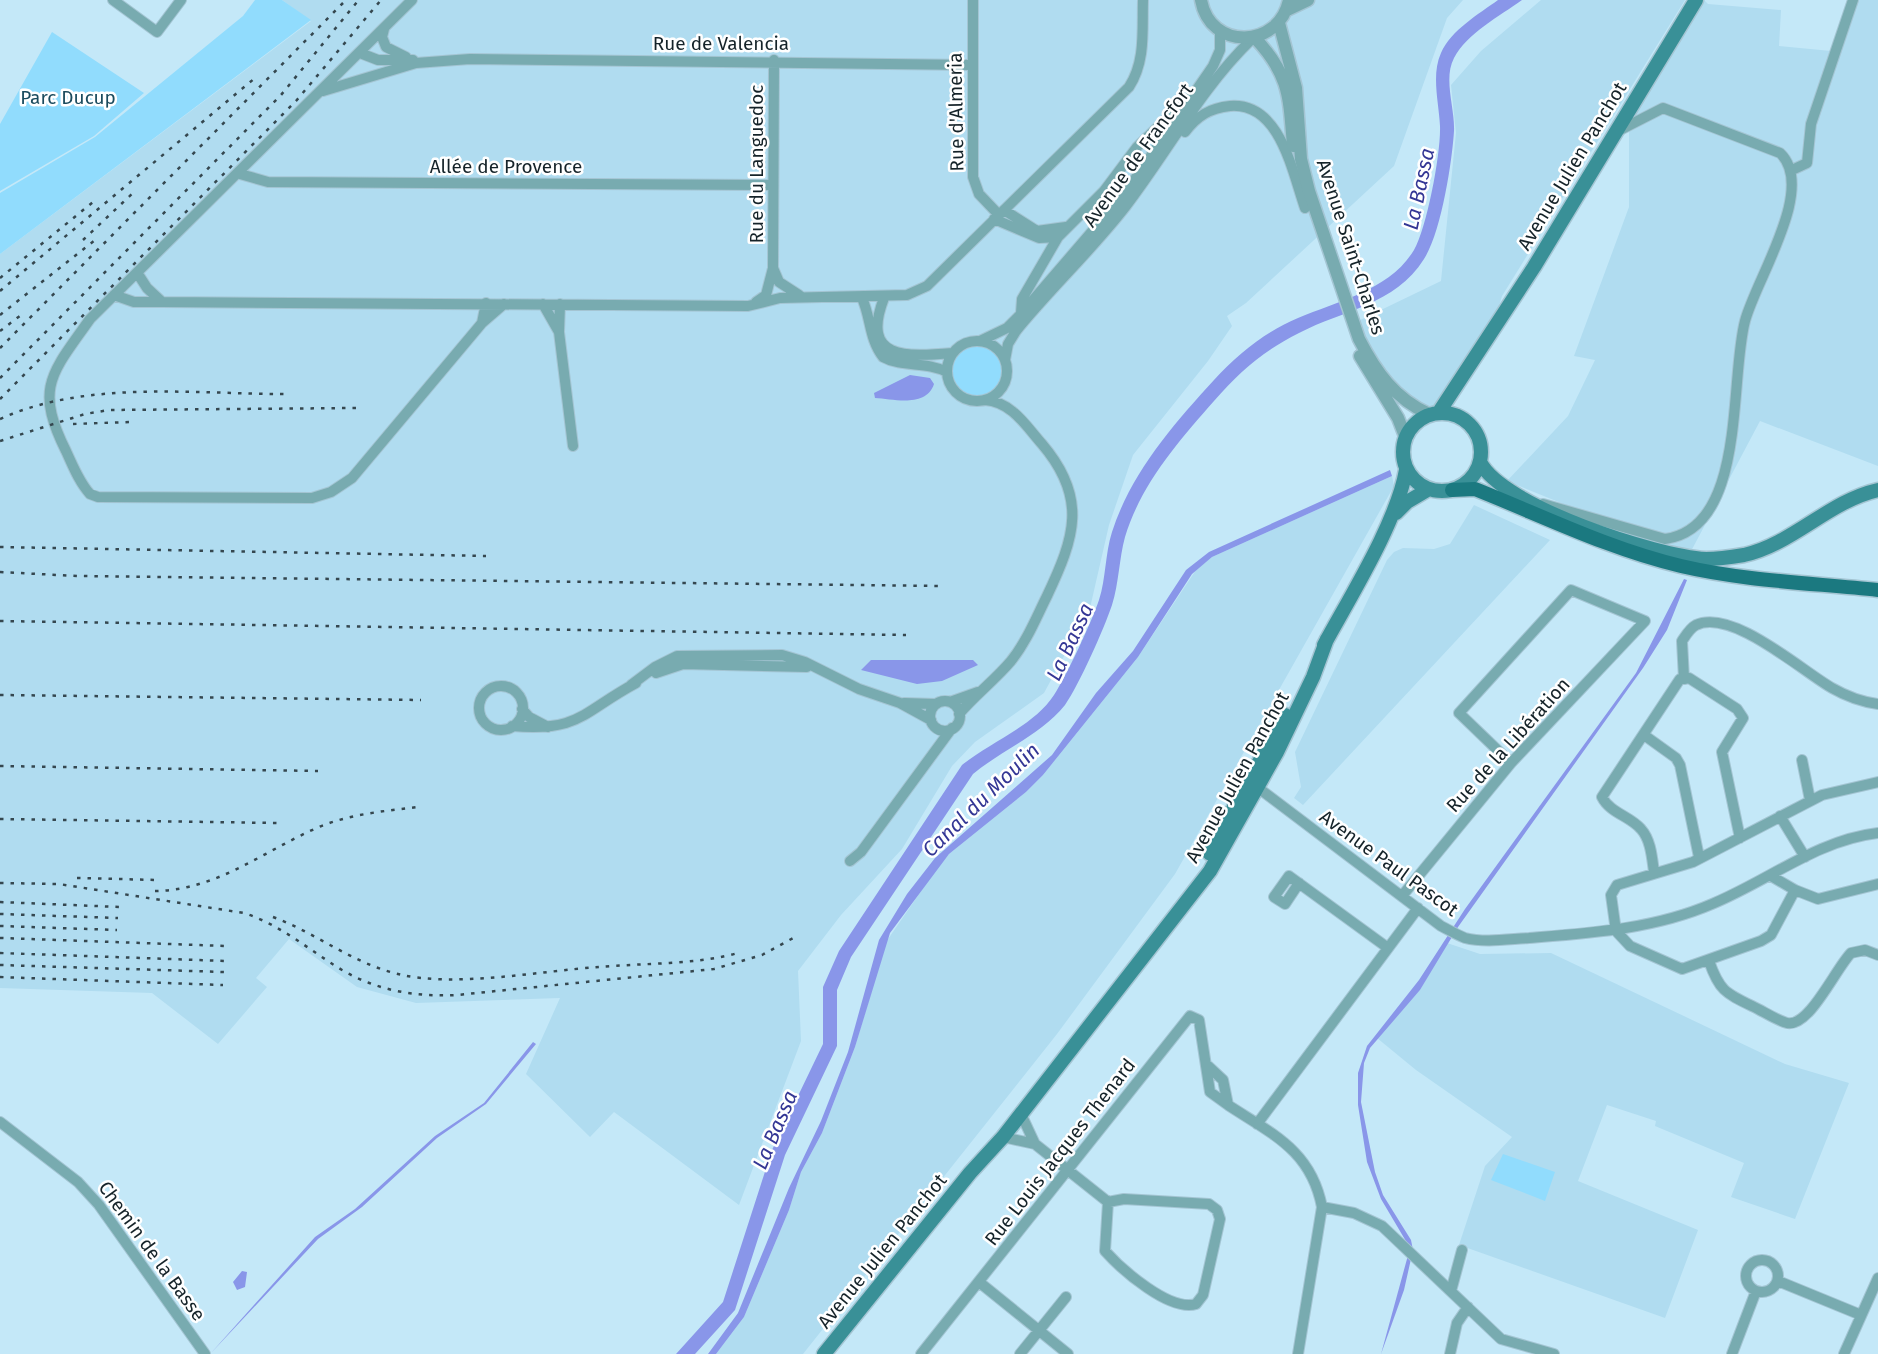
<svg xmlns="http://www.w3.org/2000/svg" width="1878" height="1354" viewBox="0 0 1878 1354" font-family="'Fira Sans',sans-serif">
<rect width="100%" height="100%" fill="#c4e8f8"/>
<path fill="#b0dcf0" d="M 282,0 L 1463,0 L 1447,18 L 1394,166 L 1246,303 L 1227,316 L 1232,326 L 1208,361 L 1133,455 L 1109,525 L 1090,608 L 1044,693 L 975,742 L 952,766 L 902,849 L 841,915 L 798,971 L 801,1041 L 739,1205 L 614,1112 L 590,1137 L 526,1074 L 560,998 L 416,1003 L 357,987 L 289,939 L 256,978 L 267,987 L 218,1044 L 152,993 L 0,988 L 0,254 L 311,21 Z
M 1541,0 L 1685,0 L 1502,296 L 1498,309 L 1442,404 L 1429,408 L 1397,390 L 1377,364 L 1356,322 L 1441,281 L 1456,133 L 1451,85 L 1481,51 Z
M 1704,0 L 1708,4 L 1781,10 L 1779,46 L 1831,51 L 1850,0 L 1878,0 L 1878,466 L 1760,421 L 1689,555 L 1507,481 L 1568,416 L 1595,360 L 1574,356 L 1629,207 L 1629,122 Z
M 1392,476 L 1394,486 L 1175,874 L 1057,1034 L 803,1354 L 716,1354 L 744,1317 L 789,1210 L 801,1172 L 822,1133 L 855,1047 L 886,942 L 937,868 L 949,854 L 1026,792 L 1043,775 L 1138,657 L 1196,570 L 1212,557 Z
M 1474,505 L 1550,540 L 1303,805 L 1294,798 L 1301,787 L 1295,752 L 1387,560 L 1394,552 L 1403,548 L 1434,549 L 1450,544 Z
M 1447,943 L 1480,954 L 1551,953 L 1785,1064 L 1849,1083 L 1795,1219 L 1731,1197 L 1744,1163 L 1655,1126 L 1656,1121 L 1607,1105 L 1578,1181 L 1698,1230 L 1665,1318 L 1459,1245 L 1485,1166 L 1512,1137 L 1416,1070 L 1377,1038 L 1420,990 Z"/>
<path fill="#91dcfd" d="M 255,0 L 282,0 L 311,20 L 0,254 L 0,193 L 95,137 L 243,16 Z
M 52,32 L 144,93 L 94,136 L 0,191 L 0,124 Z
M952 371a25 25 0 1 1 50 0a25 25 0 1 1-50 0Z
M 1503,1154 L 1555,1172 L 1545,1201 L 1491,1180 Z"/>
<path fill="#8996e9" d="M 1498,0 L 1522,0 C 1500,16 1467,33 1454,58 C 1443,79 1455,108 1454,131 C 1452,163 1441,233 1424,259 C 1395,305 1343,310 1299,333 C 1263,351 1240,371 1214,401 C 1178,442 1141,484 1125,537 C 1119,559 1119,583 1112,605 C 1104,629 1079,685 1065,705 C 1041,735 1002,750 973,774 L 851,957 L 837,990 L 837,1046 L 785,1155 L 735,1310 L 695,1354 L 676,1354 L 723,1302 L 772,1150 L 823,1044 L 823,987 L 839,951 L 962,765 C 990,742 1034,726 1054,695 C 1066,677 1092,621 1099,600 C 1106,578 1105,554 1112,532 C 1131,473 1172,426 1214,380 C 1238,354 1265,332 1298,318 C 1338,301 1390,290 1414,250 C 1427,227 1441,153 1440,126 C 1439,103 1431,75 1441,53 C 1451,30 1479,14 1498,0 Z
M 910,375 L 930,378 L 934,384 C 926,408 894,399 875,398 L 874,393 Z
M 1390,470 L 1392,476 L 1212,557 L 1192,574 L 1138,657 L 1043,775 L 1026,792 L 949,854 L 890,933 L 855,1047 L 822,1133 L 801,1172 L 789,1210 L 744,1317 L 716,1354 L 708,1354 L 738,1313 L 789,1188 L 821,1121 L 848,1052 L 879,940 L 907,894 L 935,858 L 1052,755 L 1096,693 L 1133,651 L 1186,570 L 1209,552 Z
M 1684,579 L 1687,580 L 1667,630 L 1643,668 L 1458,927 L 1420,990 L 1370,1048 L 1364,1063 L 1361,1102 L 1375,1172 L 1383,1195 L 1411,1240 L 1413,1250 L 1404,1290 L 1381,1354 L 1410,1248 L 1381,1199 L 1367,1162 L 1358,1105 L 1358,1073 L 1367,1046 L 1419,980 L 1465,909 L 1636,673 Z
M 871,660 L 973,660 L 978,665 L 942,681 L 917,684 L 861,670 Z
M 533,1042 L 536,1044 L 486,1104 L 437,1138 L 362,1207 L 318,1239 L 211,1353 L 315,1237 L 355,1209 L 435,1136 L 484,1103 Z
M 242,1271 L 247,1272 L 245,1287 L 237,1290 L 233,1282 Z"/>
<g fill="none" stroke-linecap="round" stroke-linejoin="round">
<defs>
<path id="minor" d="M 113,0 L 157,32 L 181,0
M 412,0 L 90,319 C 52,373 34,387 66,451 C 73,466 79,482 90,494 L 98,497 L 312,498 L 331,492 L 352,478 L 482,323
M 973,0 L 973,177 L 979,194 L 999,215
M 384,29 L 382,37 L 386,47 L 406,57
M 360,53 L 378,60 L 413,60
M 323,91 L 416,63 L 470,59 L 972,65
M 1185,132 C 1197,116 1210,108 1230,106 C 1280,102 1292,171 1305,208
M 1792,170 L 1807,163 L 1811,124 L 1853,0
M 240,174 L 268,182 L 772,185
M 1004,210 L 1037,231 L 1066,227
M 994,219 L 1039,238 L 1058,237
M 773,268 L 774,60
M 114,295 L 134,302 L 162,302 L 147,288 L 138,274
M 862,298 C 871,318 869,339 883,357 C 903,368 926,361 947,372
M 884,298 C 860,360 906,357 953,353
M 162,302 L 748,306 L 780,298 L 907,295 L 927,286 L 1129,87 C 1146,61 1142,30 1143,0
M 756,302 L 766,295 L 773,268 L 779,282 L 799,295
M 486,303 L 482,323 L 504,304
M 543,304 L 559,332 L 560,304
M 1021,313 L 1022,299 L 1058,237 L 1104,191 L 1137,147 L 1187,99
M 559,332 L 573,446
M947 371a30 30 0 1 1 60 0a30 30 0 1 1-60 0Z
M 980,341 L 1007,328 L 1021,314 L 1126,192 L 1213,66 L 1220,50 L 1220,31
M 1005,360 L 1008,344 L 1016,331 C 1051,288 1092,250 1126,206 C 1168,151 1202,87 1252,39
M 1543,504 L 1665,539 C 1747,528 1729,381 1745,321 C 1756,279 1817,188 1780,153 L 1663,108 L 1618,131
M 656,673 L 683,664 L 807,667
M 1684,679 L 1682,641 C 1686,635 1690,628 1696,625 C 1732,608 1802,671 1832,688 C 1846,696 1862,702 1878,704
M 1684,679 L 1689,678 L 1737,709 L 1743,718 L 1722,752 L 1740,838
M 631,685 L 655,667 L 677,656 L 782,655 L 805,662 L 859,689 L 900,703 L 931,720
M479 708a22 22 0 1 1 44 0a22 22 0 1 1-44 0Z
M930 716a15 15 0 1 1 30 0a15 15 0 1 1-30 0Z
M 950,702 L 978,692
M 904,703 L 936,704
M 522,709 L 529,717 L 548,727
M 959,714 C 975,695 995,680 1011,661 C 1027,641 1036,618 1047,596 C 1075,537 1088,498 1042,444 C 1026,426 1012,402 985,400
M 512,726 C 580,732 582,712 636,683
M 1644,735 L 1676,758 L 1680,765 L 1699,857
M 1802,760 L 1810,800
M 1253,784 L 1441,926 C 1449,930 1457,935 1465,938 C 1485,943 1509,939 1529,938 C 1591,933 1654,929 1712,904 C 1768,881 1817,840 1878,833
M 1780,816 L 1805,857
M 850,861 L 861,852 L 952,728
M 1654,872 C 1652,858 1651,840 1641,829 C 1630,816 1610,813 1602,797 L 1680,679 L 1684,679
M 1771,876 L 1795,890 L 1771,935 L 1761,941 L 1682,969 L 1630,946 L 1616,931 L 1611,895 L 1617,885 L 1693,862 L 1822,795 L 1878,782
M 1299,883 L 1285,904 L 1274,897 L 1289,876 L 1388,948
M 1795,890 L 1818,899 L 1878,884
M 1402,896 L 1511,763 L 1645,621 L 1571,590 L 1459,713 L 1511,763
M 1709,961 C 1719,990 1725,993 1752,1006 C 1763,1011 1776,1020 1787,1023 C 1809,1028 1836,968 1851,953 L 1865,950 L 1878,955
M 1228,1105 C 1272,1134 1311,1150 1322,1207 L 1298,1354
M 1021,1114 L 1035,1144 L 1108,1202 L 1124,1199 L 1209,1204 L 1217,1210 L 1220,1219 L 1203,1295 L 1196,1304 C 1170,1312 1122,1270 1105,1251 L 1108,1202
M 0,1122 L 78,1182 L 99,1205 L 205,1354
M 1257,1124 L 1418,908
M 1003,1137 L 1035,1144
M 1322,1207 L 1354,1213 L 1382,1226 L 1501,1339 L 1554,1354
M1746 1276a16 16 0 1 1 32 0a16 16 0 1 1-32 0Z
M 1778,1281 L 1861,1315
M 979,1282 L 1068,1354
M 1451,1291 L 1462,1250
M 921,1354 L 1190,1016 L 1199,1020 L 1210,1092 L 1228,1105 L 1223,1080 L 1208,1066
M 1020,1354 L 1066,1297
M 1450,1354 L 1457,1323 L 1468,1307
M 1732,1354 L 1756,1291
M 1844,1354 L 1878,1278"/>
<path id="tertiary" d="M 1201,0 C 1210,51 1279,49 1289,0
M 1287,10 L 1308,0
M 1279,23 L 1296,88 L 1301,159 L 1309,191 L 1359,339 C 1376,372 1395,399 1429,414
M 1255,38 C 1290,75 1289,97 1293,146
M 1360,356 L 1398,418 L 1405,436"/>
<path id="secondary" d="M 1439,412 L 1534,267 L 1696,0
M1403 452a39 39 0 1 1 78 0a39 39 0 1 1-78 0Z
M 1480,462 C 1503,507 1656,556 1706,559 C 1718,559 1732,557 1744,555 C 1793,544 1829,501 1878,490
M 1396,513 L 1407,502 L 1429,489
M 1324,645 C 1350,597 1397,522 1406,470
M 1209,853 L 1285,715
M 824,1354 L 970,1173 L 1003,1137 L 1210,871 L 1277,752 L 1313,677 L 1327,639"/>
<path id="primary" d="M 1452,490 L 1475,489 C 1543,516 1609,549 1681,566 C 1745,581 1813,583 1878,590"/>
</defs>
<use href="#minor" stroke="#a4c5d3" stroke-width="12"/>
<use href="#tertiary" stroke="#a4c5d3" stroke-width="15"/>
<use href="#secondary" stroke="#a4c5d3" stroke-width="17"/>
<use href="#primary" stroke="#a4c5d3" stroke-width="17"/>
<use href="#minor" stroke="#78abb0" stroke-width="10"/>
<use href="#tertiary" stroke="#78abb0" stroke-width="12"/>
<use href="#secondary" stroke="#399097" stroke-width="14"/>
<use href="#primary" stroke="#1b7980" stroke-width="14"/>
<path stroke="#35474f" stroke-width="2.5" stroke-dasharray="3.5 7" stroke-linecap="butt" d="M 83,240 L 134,192
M 0,278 L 93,202
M 0,291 L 255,78
M 0,315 L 99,237
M 0,331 L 25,312
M 0,348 L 346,0
M 0,378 L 281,95 L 357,2
M 0,399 L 296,101 L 381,0
M 0,419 C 86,380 193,394 285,394
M 73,424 L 129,422
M 0,441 L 85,414 L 109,410 L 357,408
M 0,547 L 486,556
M 0,572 L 77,576 L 942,586
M 0,621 L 906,635
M 0,695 L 421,700
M 0,766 L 318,771
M 0,819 L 278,823
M 77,878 L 158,880
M 0,883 L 59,884 L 244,913 C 281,925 309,950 342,970 C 378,991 416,997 457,995 L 714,969 L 762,955 L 795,937
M 155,891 C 218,890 263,851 319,827 C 350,814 385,811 418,807
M 0,902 L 119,907
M 0,914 L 118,918
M 273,917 C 316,933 352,963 398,974 C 455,988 539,971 599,967 C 642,963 699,965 741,952
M 0,926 L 117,930
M 0,938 L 226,946
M 0,953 L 224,961
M 0,965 L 224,972
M 0,977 L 223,985"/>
</g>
<g text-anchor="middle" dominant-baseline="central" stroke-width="5" stroke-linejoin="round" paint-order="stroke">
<g font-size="19" fill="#152329" stroke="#fff">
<text x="721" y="43">Rue de Valencia</text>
<text transform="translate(956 112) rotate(-91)">Rue d'Almeria</text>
<text transform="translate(1138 155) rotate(-54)">Avenue de Francfort</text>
<text transform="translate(756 164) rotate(-90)">Rue du Languedoc</text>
<text x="506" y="166">Allée de Provence</text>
<text transform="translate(1572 166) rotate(-59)">Avenue Julien Panchot</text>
<text transform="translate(1351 247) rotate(72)">Avenue Saint-Charles</text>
<text transform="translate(1508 745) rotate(-48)">Rue de la Libération</text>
<text transform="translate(1237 777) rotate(-61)">Avenue Julien Panchot</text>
<text transform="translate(1389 863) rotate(36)">Avenue Paul Pascot</text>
<text transform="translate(1060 1152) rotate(-52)">Rue Louis Jacques Thenard</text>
<text transform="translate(152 1251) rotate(54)">Chemin de la Basse</text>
<text transform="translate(882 1251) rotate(-51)">Avenue Julien Panchot</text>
</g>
<g font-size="19" fill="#1a4b5e" stroke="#fff">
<text x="68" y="97">Parc Ducup</text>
</g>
<g font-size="21" font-style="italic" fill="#343795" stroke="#fff">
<text transform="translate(1419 189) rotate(-78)">La Bassa</text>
<text transform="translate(1070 642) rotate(-65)">La Bassa</text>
<text transform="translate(981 800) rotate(-44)">Canal du Moulin</text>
<text transform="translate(775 1130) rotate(-67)">La Bassa</text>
</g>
</g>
</svg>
